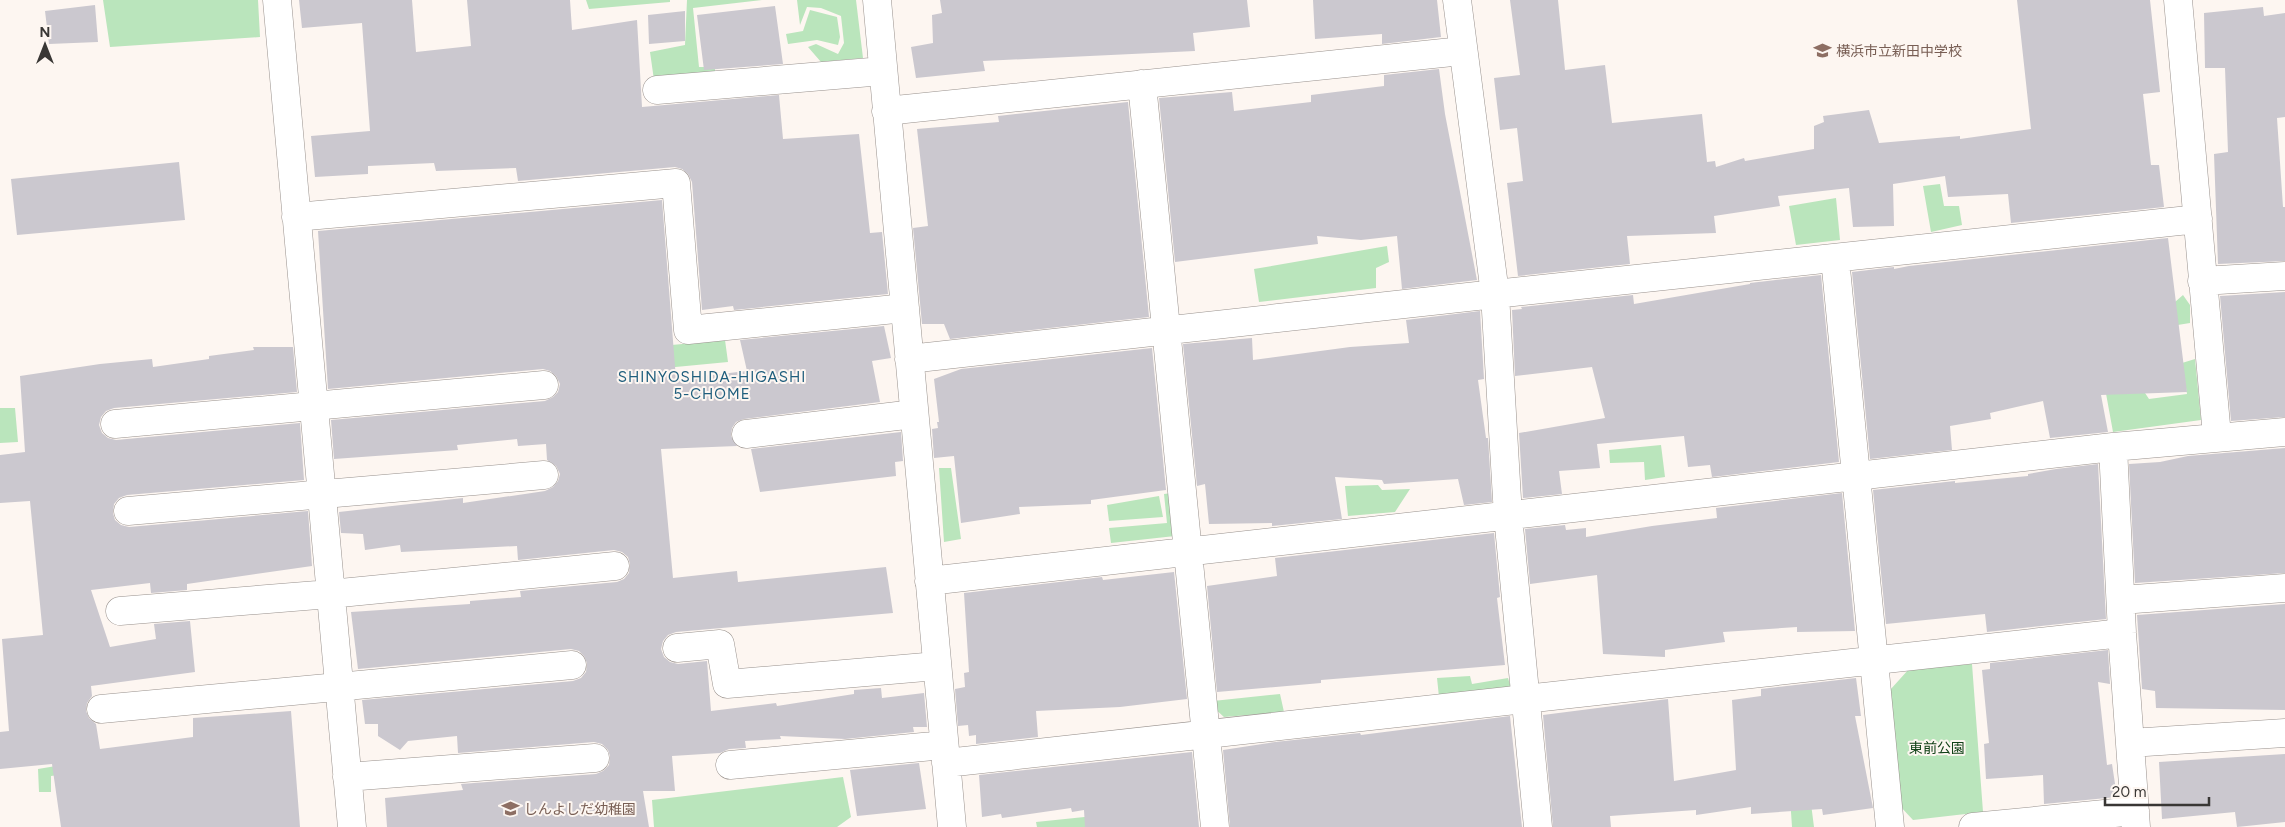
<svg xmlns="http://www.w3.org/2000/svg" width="2285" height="827" viewBox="0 0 2285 827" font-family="Figtree,'Noto Sans JP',sans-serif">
<rect width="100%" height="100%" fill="#fdf6f1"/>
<path fill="#bae5bc" d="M 103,0 L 258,0 L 260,37 L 110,47 Z
M 586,0 L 670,0 L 670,2 L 589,9 Z
M 687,0 L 762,0 L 693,8 L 699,67 L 715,67 L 715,76 L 654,80 L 650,52 L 685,45 Z
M 797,0 L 856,0 L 863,58 L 821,62 L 808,47 L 816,44 L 838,54 L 844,43 L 841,16 L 821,8 L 807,7 L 800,25 Z
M 810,10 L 837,17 L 840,37 L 838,45 L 817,40 L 788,44 L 786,34 L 803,31 Z
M 1940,184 L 1944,206 L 1959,206 L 1962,225 L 1931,232 L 1923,186 Z
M 1836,198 L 1840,240 L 1796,245 L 1789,206 Z
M 1387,246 L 1389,262 L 1376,268 L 1376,288 L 1259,302 L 1254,269 Z
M 2183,295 L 2190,305 L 2190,323 L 2153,329 L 2143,390 L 2149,399 L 2187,394 L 2182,363 L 2195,359 L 2201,420 L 2113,432 L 2097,344 L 2167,309 Z
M 725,340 L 728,362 L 665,368 L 661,346 Z
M 0,408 L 15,408 L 18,442 L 0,443 Z
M 1661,445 L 1665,477 L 1645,480 L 1644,462 L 1610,463 L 1609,450 Z
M 939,468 L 951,468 L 961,539 L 944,542 Z
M 1378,485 L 1382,490 L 1410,489 L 1395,512 L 1348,516 L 1345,486 Z
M 1172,493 L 1175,536 L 1111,543 L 1109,528 L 1167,523 L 1164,494 Z
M 1159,496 L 1163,517 L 1109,521 L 1107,505 Z
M 1972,664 L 1983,812 L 1913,820 L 1899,805 L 1890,690 L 1909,669 Z
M 1470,676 L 1472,684 L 1508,678 L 1511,688 L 1439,697 L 1437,678 Z
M 1280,694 L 1284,712 L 1224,717 L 1214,708 L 1213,701 Z
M 92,760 L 93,770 L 51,776 L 51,792 L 39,792 L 38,769 Z
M 1806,765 L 1814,827 L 1792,827 L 1788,767 Z
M 843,777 L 851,817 L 837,827 L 654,827 L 652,800 Z
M 1123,813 L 1150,827 L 1037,827 L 1036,822 Z"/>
<path fill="#cbc8cf" d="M 299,0 L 412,0 L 416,52 L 471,46 L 467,0 L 570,0 L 572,30 L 637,20 L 642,107 L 779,95 L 783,139 L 859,134 L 870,233 L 882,232 L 888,294 L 734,310 L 733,306 L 702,310 L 692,182 L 688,174 L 682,169 L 675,167 L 518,181 L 516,168 L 436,171 L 434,163 L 368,166 L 368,174 L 315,177 L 311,136 L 370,131 L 362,23 L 302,28 Z
M 940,0 L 1247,0 L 1250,27 L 1193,33 L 1195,51 L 983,61 L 985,71 L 916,78 L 911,47 L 933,43 L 932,15 L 942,13 Z
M 1313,0 L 1437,0 L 1441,37 L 1382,44 L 1382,34 L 1315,39 Z
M 1510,0 L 1558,0 L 1565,70 L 1605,65 L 1612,123 L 1702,114 L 1707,162 L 1715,161 L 1716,167 L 1744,158 L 1745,161 L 1814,149 L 1814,126 L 1824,122 L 1823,116 L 1869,110 L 1879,143 L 1960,136 L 1960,139 L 2031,129 L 2017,0 L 2150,0 L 2160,92 L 2143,94 L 2151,165 L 2159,165 L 2164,207 L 2011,223 L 2008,194 L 1948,197 L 1945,176 L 1893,184 L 1894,226 L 1853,227 L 1849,188 L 1778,196 L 1780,206 L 1714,216 L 1716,233 L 1627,236 L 1630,264 L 1518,276 L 1507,183 L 1523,181 L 1517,128 L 1500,130 L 1494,78 L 1520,75 Z
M 95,5 L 98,42 L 49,44 L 45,11 Z
M 775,6 L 783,64 L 704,70 L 697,15 Z
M 2263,7 L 2264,16 L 2285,13 L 2285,117 L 2277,118 L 2283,207 L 2285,207 L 2285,261 L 2218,264 L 2214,154 L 2228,152 L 2225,68 L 2205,68 L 2204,13 Z
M 685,11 L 685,41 L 649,44 L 648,15 Z
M 1439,69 L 1445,114 L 1477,280 L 1402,289 L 1397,236 L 1361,240 L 1317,236 L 1318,244 L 1175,262 L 1159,98 L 1232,92 L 1234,111 L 1311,102 L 1311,95 L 1384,86 L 1384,75 Z
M 1128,102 L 1149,317 L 950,339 L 944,324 L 922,324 L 913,228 L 928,226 L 917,129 L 999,122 L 998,116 Z
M 179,162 L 185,220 L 17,235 L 11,179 Z
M 662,200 L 676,379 L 747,371 L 740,340 L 884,326 L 891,358 L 872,361 L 880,402 L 744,419 L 736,422 L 732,428 L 731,436 L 737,446 L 661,449 L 673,578 L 737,571 L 738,582 L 886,567 L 893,613 L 676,632 L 668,635 L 663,641 L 661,649 L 664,657 L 670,662 L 678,664 L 707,661 L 711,711 L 776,703 L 777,706 L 854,694 L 854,690 L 881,688 L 882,698 L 924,693 L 927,727 L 913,727 L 914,732 L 845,739 L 780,736 L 781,739 L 745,741 L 746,748 L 729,749 L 720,753 L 672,756 L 675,791 L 643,791 L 649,827 L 387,827 L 385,798 L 463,790 L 461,784 L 596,774 L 603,771 L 609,765 L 610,756 L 608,750 L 602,744 L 594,742 L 458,753 L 457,736 L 408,741 L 400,750 L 378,736 L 378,724 L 365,724 L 362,700 L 573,681 L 581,678 L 586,672 L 587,663 L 584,656 L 579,651 L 571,649 L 358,669 L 351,612 L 470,604 L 470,601 L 521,597 L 520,591 L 617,582 L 624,579 L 629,573 L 630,564 L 628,557 L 622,552 L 614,550 L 518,560 L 517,546 L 401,552 L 400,545 L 365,550 L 363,534 L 341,533 L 339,512 L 463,498 L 463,503 L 545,491 L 553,487 L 558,481 L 560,474 L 556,466 L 547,460 L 546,444 L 518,446 L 517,439 L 457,445 L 458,450 L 334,459 L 331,420 L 545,401 L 553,397 L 558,392 L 560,384 L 556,376 L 550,371 L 543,369 L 328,389 L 318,231 Z
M 2168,238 L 2187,392 L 2101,395 L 2108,432 L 2050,438 L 2043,401 L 1990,413 L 1991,419 L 1950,426 L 1952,450 L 1870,459 L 1852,272 L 1894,267 L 1894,269 L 1909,266 Z
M 1821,275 L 1839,462 L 1712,477 L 1710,465 L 1688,467 L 1684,436 L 1597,444 L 1600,468 L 1559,471 L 1562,494 L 1523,498 L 1519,433 L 1605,418 L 1592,367 L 1515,376 L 1512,310 L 1522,309 L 1521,307 L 1633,295 L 1634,304 L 1750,284 L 1750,283 Z
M 2285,292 L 2285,417 L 2231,421 L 2220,296 Z
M 1480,311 L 1484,379 L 1478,380 L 1486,438 L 1488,438 L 1492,502 L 1464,505 L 1458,479 L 1384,484 L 1382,480 L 1335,477 L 1342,519 L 1272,526 L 1272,523 L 1209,524 L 1205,484 L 1197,486 L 1183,344 L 1252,338 L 1253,360 L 1350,347 L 1409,343 L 1406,320 Z
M 253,347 L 293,347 L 297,392 L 114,408 L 106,411 L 101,417 L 99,425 L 102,433 L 108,438 L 116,440 L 300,423 L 304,480 L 127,495 L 119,498 L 114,504 L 113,513 L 115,520 L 121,525 L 129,527 L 308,511 L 312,566 L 187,584 L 187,590 L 151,593 L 150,583 L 91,590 L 110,647 L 156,639 L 154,624 L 190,621 L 195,672 L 91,686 L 92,696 L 87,703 L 86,711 L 89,718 L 96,724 L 100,749 L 193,737 L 193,718 L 291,711 L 300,827 L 61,827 L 52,764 L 0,769 L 0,732 L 9,731 L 2,639 L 43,635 L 30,501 L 0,503 L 0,455 L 25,452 L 20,376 L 100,364 L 152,359 L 153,367 L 209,359 L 209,356 L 254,350 Z
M 1152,348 L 1166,490 L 1091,500 L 1091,504 L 1019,507 L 1020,514 L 961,523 L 954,456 L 934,458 L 932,429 L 938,428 L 937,422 L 939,422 L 934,379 L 961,369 Z
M 901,432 L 903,461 L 895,462 L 896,476 L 760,492 L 751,449 Z
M 2285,448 L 2285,573 L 2135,583 L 2129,464 L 2160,462 L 2188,456 Z
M 2098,464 L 2106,619 L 1987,632 L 1985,614 L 1886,624 L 1873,490 L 1955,481 L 1955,483 L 2028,476 L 2028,474 L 2056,469 Z
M 1842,493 L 1855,631 L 1797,632 L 1797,627 L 1723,632 L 1725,642 L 1665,650 L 1665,657 L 1603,654 L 1597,575 L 1530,584 L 1525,529 L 1565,525 L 1566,530 L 1586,528 L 1586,537 L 1652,526 L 1717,518 L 1716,508 Z
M 1494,533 L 1500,597 L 1497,598 L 1505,665 L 1321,680 L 1321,683 L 1217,692 L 1207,586 L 1277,576 L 1275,558 Z
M 1174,572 L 1187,699 L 1120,707 L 1036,711 L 1038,737 L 976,744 L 976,735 L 969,736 L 968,725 L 958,726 L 955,689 L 965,687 L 964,673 L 969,672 L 964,593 L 1102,577 L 1103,580 Z
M 2285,604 L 2285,710 L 2156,708 L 2155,691 L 2142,689 L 2137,615 Z
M 2108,650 L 2110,684 L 2098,682 L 2107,765 L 2112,764 L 2117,797 L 2044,804 L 2043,775 L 1986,779 L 1984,744 L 1989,743 L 1982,670 L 1990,669 L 1990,663 Z
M 1856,678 L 1861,716 L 1855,716 L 1873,808 L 1823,815 L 1822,809 L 1751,814 L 1751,807 L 1696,815 L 1696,810 L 1610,816 L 1611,827 L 1553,827 L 1543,715 L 1668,699 L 1674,781 L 1736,770 L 1732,700 L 1761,696 L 1761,689 Z
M 1510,716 L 1522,827 L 1230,827 L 1223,750 L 1275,742 L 1360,733 L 1361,735 Z
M 1192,752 L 1199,827 L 1085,827 L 1084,810 L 1072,812 L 1071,808 L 1002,818 L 1001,814 L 982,817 L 979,775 Z
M 2285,754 L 2285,822 L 2237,827 L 2235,812 L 2162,819 L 2159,762 Z
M 919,763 L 926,809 L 857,816 L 850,770 Z"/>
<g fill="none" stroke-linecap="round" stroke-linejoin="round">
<defs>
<path id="minor" d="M 277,0 L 352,827
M 877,0 L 952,827
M 1457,0 L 1495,294 L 1508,516 L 1538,827
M 2178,0 L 2217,436
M 1142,84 L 1215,827
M 657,90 L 883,71
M 886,111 L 1462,51
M 296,217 L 676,183 L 688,330 L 905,308
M 1835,258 L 1890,827
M 2202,281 L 2285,276
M 909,359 L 1495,294 L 2198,219
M 115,424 L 544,385
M 746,434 L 914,414
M 2113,447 L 2122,633 L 2136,827
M 128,511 L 544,475
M 929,581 L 2113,447 L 2285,432
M 2121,600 L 2285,588
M 120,611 L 330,594 L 615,566
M 677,648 L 720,644 L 727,684 L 937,666
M 101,709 L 572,665
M 2130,743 L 2285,733
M 946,763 L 2122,633
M 730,765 L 944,745
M 347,777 L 595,758
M 1973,827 L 2135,811"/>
</defs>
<use href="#minor" stroke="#98918d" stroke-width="29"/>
<use href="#minor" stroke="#fff" stroke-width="28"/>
</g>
<defs>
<symbol id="school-bare" viewBox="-9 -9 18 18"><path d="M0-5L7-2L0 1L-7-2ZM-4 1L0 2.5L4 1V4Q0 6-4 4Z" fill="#8d6e63" stroke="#fdf6f1" stroke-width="2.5" paint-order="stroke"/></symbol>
</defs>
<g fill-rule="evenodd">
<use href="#school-bare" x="1810" y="38" width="25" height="25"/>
<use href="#school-bare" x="498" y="796" width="25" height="25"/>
</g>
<g text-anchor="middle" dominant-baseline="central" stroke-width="4" stroke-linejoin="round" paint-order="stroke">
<g font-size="14" fill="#785e54" stroke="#fdf6f1" text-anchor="start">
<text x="1836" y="51">横浜市立新田中学校</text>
<text x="524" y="809">しんよしだ幼稚園</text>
</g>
<g font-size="14" fill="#104117" stroke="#fdf6f1">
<text x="1937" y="748">東前公園</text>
</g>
<g font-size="15" letter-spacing="1" fill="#1f5e7d" stroke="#fdf6f1">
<text x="712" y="377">SHINYOSHIDA-HIGASHI<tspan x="712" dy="17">5-CHOME</tspan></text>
</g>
</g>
<g transform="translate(45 45)" stroke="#fdf6f1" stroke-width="4" paint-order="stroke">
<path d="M0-4L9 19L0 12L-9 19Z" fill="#393735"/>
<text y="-8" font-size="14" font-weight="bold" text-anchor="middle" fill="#393735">N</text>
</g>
<path d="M2105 797v8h104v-8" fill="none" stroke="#393735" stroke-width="2.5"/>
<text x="2112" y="797" font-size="15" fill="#393735" stroke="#fdf6f1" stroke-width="4" paint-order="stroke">20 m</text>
</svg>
